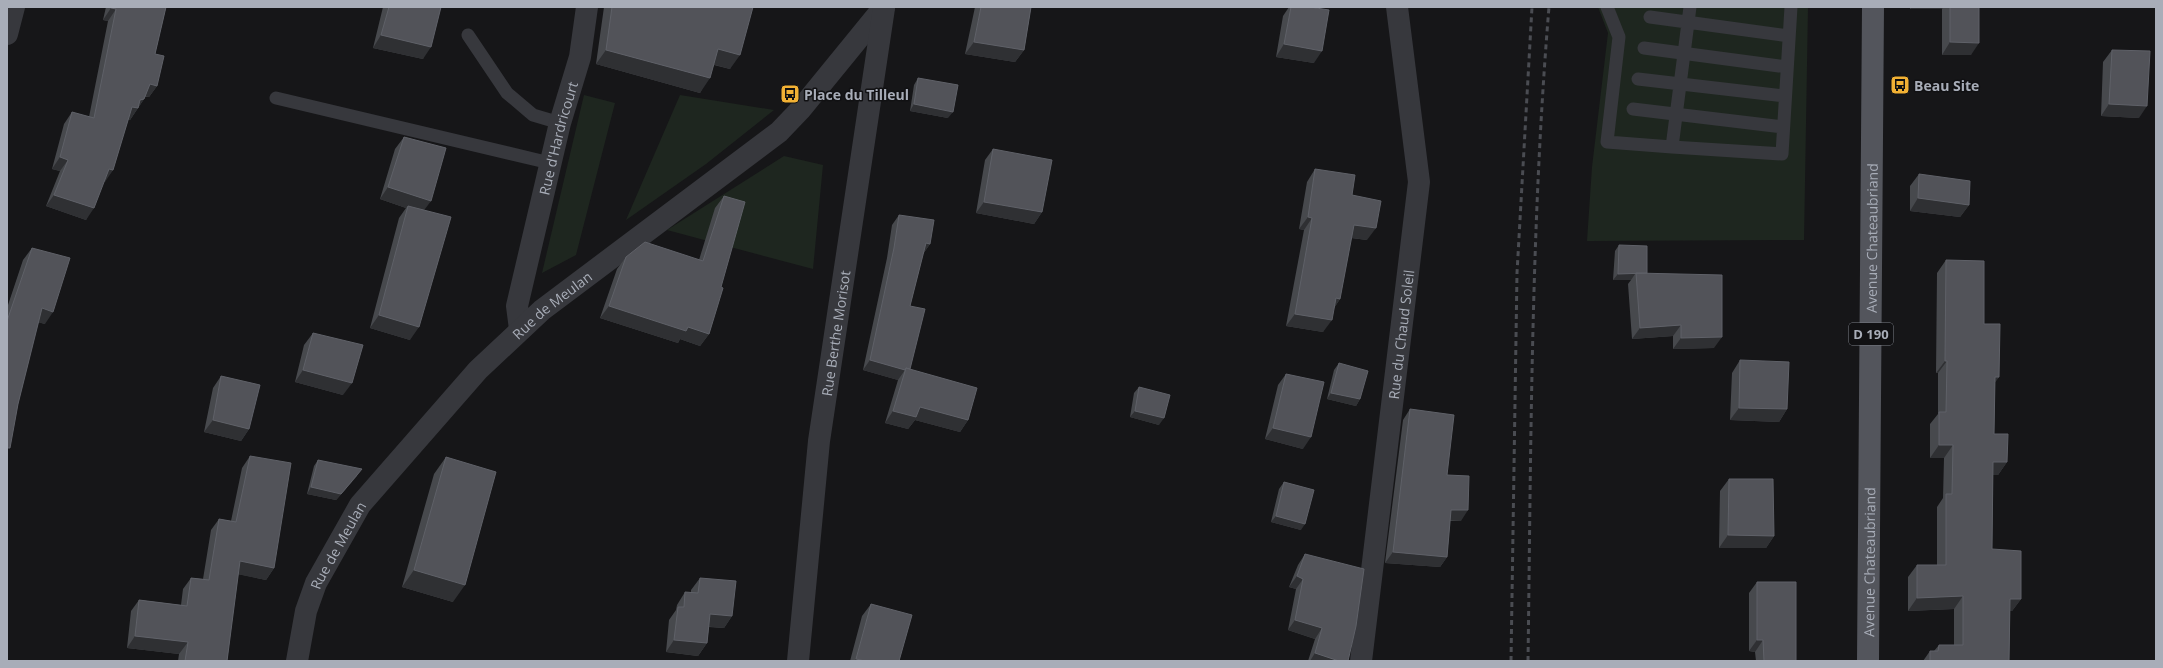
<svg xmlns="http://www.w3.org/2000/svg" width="2163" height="668" viewBox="0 0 2163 668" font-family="'Open Sans',sans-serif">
<rect width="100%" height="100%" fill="#161618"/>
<path fill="#1e261f" d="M 1598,7 L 1808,7 L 1804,240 L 1587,241 L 1592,167 L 1608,33 Z
M 584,95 L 615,103 L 576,255 L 542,273 Z
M 680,95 L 774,110 L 706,164 L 626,220 Z
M 784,156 L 823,165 L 813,269 L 667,230 Z"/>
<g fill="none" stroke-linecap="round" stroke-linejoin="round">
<path stroke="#37383d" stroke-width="13" d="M 1607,7 L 1619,37 L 1607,142 L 1672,147
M 1690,7 L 1672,147 L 1782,154 L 1791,7
M 1650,17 L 1789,36
M 468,35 L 507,93 L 533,115 L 560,123
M 1644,48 L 1787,67
M 1638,79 L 1785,96
M 276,98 L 550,163
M 1633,109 L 1783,127"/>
<g stroke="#37383d" stroke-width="22">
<path d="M 7,34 L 14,7"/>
<path id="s1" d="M 520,329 L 517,306 L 560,123 L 580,57 L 587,7"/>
<path id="s2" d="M 297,661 L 306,611 L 316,583 L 360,505 L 478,370 L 542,310 L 779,132 L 800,110 L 884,7"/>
<path id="s3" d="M 798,661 L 819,441 L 884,8"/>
<path id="s4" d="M 1361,661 L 1419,182 L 1397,7"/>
</g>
<path stroke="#53555c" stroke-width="22" id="s5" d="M 1868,661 L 1873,7"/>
<path stroke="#4a4c52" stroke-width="3" stroke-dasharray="5 4" stroke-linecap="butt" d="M 1511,661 L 1517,273 L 1532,7
M 1528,661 C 1531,443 1531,224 1549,7"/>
</g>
<path fill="#47494d" d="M 106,7 L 166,7 L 155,54 L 157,86 L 149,97 L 145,97 L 144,99 L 130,120 L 128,119 L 113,170 L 104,181 L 86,220 L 46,206 L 60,171 L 52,169 L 64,124 L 72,112 L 89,117 L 108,21 L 103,20 Z
M 383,7 L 441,7 L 423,59 L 373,48 Z
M 604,7 L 753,7 L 730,69 L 714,65 L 700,93 L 596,64 Z
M 975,7 L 1031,7 L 1024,50 L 1015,62 L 965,54 Z
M 1289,7 L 1310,7 L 1314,63 L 1276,57 L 1283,16 Z
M 1910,7 L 1979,7 L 1971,55 L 1942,55 L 1942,9 L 1910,9 Z
M 2112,50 L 2139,118 L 2101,116 L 2103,62 Z
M 918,78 L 948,118 L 910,111 L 914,85 Z
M 404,137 L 424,210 L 410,340 L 370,328 L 399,218 L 406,208 L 380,199 L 395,149 Z
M 993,149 L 1042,212 L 1034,224 L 976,213 L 985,160 Z
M 1315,169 L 1352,195 L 1367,240 L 1351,238 L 1340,299 L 1334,308 L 1323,332 L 1286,326 L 1304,230 L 1299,229 L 1307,182 Z
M 1919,174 L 1969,205 L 1960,217 L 1910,211 L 1910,186 Z
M 724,196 L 721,287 L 709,334 L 700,346 L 680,339 L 678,343 L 600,318 L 617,269 L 626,257 L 699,260 L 715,208 Z
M 899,215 L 930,244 L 923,254 L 910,306 L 910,369 L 968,420 L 960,432 L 915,420 L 908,429 L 885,423 L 898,380 L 863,370 L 887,258 L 892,225 Z
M 1619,245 L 1647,273 L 1714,348 L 1673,349 L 1673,336 L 1632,339 L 1628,284 L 1631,280 L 1613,280 L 1615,251 Z
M 32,248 L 45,324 L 38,322 L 18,404 L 7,452 L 7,308 L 23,260 Z
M 1946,260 L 1984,324 L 1999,377 L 1995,382 L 1994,434 L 2007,462 L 1998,475 L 1993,475 L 1992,549 L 2021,599 L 2012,611 L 2010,611 L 2009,661 L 1923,661 L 1930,651 L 1934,651 L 1939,645 L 1954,645 L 1954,609 L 1908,611 L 1908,577 L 1917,565 L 1937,565 L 1937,507 L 1943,498 L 1944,458 L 1930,458 L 1930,424 L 1938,414 L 1938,373 L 1936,373 L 1937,273 Z
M 313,333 L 343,395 L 295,382 L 304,345 Z
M 1740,360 L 1787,409 L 1779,422 L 1730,420 L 1732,373 Z
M 1339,363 L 1360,399 L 1356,406 L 1327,399 L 1334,370 Z
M 1286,374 L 1303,449 L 1265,439 L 1278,385 Z
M 221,376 L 249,429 L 241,441 L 204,432 L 213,388 Z
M 1139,387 L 1159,425 L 1130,417 L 1134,393 Z
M 1410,409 L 1447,475 L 1461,521 L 1450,521 L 1447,557 L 1440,567 L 1385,563 L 1403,420 Z
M 250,456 L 274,568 L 266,580 L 238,574 L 227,661 L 178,661 L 179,654 L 127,648 L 131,611 L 139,600 L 181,605 L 183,589 L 191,578 L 203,579 L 211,530 L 219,519 L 231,521 L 242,468 Z
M 446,457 L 453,602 L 402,587 L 434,474 Z
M 318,460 L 357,476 L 336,500 L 307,494 L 314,466 Z
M 1729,479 L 1774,536 L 1766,548 L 1719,548 L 1720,491 Z
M 1284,482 L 1301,530 L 1271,522 L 1279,489 Z
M 1305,554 L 1348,661 L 1308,661 L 1315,639 L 1288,630 L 1296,589 L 1289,587 L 1298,565 Z
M 700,578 L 732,616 L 724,628 L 709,627 L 707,643 L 698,656 L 666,652 L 669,620 L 676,610 L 677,605 L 685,592 L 691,593 L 691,590 Z
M 1757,582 L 1796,661 L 1756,661 L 1755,652 L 1749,651 L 1749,593 Z
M 871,604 L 899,661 L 850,661 L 862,616 Z"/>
<path fill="#2f3033" d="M 1912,7 L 1943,7 L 1942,9 L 1910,9 Z
M 111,8 L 116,9 L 108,21 L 103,20 Z
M 381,35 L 431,47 L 423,59 L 373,48 Z
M 974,42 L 1024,50 L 1015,62 L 965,54 Z
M 1950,42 L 1979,43 L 1971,55 L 1942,55 Z
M 1284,44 L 1322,51 L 1314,63 L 1276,57 Z
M 718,49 L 740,55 L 730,69 L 708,63 Z
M 606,50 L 710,78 L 700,93 L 596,64 Z
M 150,84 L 157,86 L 149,97 L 142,96 Z
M 144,99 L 130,120 L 124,119 L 132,107 L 140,100 Z
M 914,104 L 953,112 L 948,118 L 910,111 Z
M 2109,104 L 2147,106 L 2139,118 L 2101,116 Z
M 60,157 L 68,160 L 60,171 L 52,169 Z
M 109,169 L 113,170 L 105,182 L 101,180 Z
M 388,187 L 431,201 L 422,213 L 408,206 L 406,208 L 380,199 Z
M 54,195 L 94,208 L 86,220 L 46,206 Z
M 1918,198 L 1969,205 L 1960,217 L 1910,211 Z
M 984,202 L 1042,212 L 1034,224 L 976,213 Z
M 1308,217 L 1312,218 L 1304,230 L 1299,229 Z
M 1354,225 L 1376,228 L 1367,240 L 1345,237 Z
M 926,243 L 930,244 L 923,254 Z
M 1618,274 L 1635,274 L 1631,280 L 1613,280 Z
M 1336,298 L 1340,299 L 1332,311 Z
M 609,306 L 688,327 L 709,334 L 700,346 L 680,339 L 678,343 L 600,318 Z
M 42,308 L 53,312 L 45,324 L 33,321 Z
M 1295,314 L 1332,320 L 1323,332 L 1286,326 Z
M 379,315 L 419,327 L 410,340 L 370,328 Z
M 1681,325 L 1673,336 L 1632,339 L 1640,328 Z
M 1722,337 L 1714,348 L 1673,349 L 1681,338 Z
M 870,360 L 905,370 L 898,380 L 863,370 Z
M 1945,361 L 1947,361 L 1938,373 L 1936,373 Z
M 303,370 L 352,383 L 343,395 L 295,382 Z
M 1995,377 L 1999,377 L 1990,389 Z
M 1331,393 L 1360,399 L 1356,406 L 1327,399 Z
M 920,407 L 968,420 L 960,432 L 915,420 L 908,429 L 885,423 L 893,411 Z
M 1739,408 L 1787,409 L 1779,422 L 1730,420 Z
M 1135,411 L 1164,418 L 1159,425 L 1130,417 Z
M 213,420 L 249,429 L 241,441 L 204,432 Z
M 1273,428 L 1311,437 L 1303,449 L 1265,439 Z
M 1939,445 L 1953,445 L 1944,458 L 1930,458 Z
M 1993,462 L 2007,462 L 1998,475 L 1984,475 Z
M 362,469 L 357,476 L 336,500 L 307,494 L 311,487 Z
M 1451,510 L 1468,510 L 1461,521 L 1444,520 Z
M 1276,516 L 1305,524 L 1301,530 L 1271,522 Z
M 1728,535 L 1774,536 L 1766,548 L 1719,548 Z
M 1393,552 L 1447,557 L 1440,567 L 1385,563 Z
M 240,561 L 274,568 L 266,580 L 232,573 Z
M 414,570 L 465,585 L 453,602 L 402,587 Z
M 1297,576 L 1303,579 L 1296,589 L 1289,587 Z
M 1963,596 L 1954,609 L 1908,611 L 1917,598 Z
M 2010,599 L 2021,599 L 2012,611 L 2001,611 Z
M 710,614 L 732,616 L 724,628 L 702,626 Z
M 1295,620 L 1322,628 L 1315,639 L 1288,630 Z
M 135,636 L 188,642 L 179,654 L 127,648 Z
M 674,640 L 707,643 L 698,656 L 666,652 Z
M 1757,640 L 1763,640 L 1755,652 L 1749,651 Z
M 1315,653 L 1339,661 L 1310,661 Z
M 856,659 L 865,661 L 855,661 Z"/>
<path fill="#525359" stroke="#5f6168" d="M 111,7 L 166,7 L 155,54 L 164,56 L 157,86 L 150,84 L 144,99 L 140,100 L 138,108 L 132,107 L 113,170 L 109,169 L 94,208 L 54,195 L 68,160 L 60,157 L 72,112 L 94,118 L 116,9 L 111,8 Z
M 389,7 L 441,7 L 431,47 L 381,35 Z
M 612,7 L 753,7 L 740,55 L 718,49 L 710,78 L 606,50 Z
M 981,7 L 1031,7 L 1024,50 L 974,42 Z
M 1291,7 L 1310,7 L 1329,10 L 1322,51 L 1284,44 Z
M 1950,7 L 1979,7 L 1979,43 L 1950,42 Z
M 2112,50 L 2150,51 L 2147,106 L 2109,104 Z
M 918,78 L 958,85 L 953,112 L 914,104 Z
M 404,137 L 446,148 L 431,201 L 388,187 Z
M 993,149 L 1052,160 L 1042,212 L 984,202 Z
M 1315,169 L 1355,175 L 1352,195 L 1381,201 L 1376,228 L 1354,225 L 1340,299 L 1336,298 L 1332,320 L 1295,314 L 1312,218 L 1308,217 Z
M 1919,174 L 1970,181 L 1969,205 L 1918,198 Z
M 724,196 L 745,202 L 721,287 L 723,288 L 709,334 L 688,327 L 686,331 L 609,306 L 626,257 L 645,242 L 703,261 Z
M 408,206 L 451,217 L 419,327 L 379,315 Z
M 899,215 L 934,220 L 930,244 L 926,243 L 910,306 L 925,309 L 910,369 L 906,368 L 905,370 L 870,360 L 894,248 Z
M 1619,245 L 1647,246 L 1647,273 L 1618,274 Z
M 32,248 L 70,258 L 53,312 L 42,308 L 18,404 L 10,448 L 7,448 L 7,321 Z
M 1946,260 L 1984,261 L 1984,324 L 2000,324 L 1999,377 L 1995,377 L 1994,434 L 2008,434 L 2007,462 L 1993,462 L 1992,549 L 2021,551 L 2021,599 L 2010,599 L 2009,661 L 1930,661 L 1930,651 L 1938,651 L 1939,645 L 1963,645 L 1963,596 L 1917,598 L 1917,565 L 1946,565 L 1946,494 L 1952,494 L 1953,445 L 1939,445 L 1939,412 L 1946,412 L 1947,361 L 1945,361 Z
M 1636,273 L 1722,275 L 1722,337 L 1681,338 L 1681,325 L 1640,328 Z
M 313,333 L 363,345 L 352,383 L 303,370 Z
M 1740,360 L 1789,362 L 1787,409 L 1739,408 Z
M 1339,363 L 1368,371 L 1360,399 L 1331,393 Z
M 906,368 L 977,388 L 968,420 L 920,407 L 916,417 L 893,411 Z
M 1286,374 L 1324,382 L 1311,437 L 1273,428 Z
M 221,376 L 260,385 L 249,429 L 213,420 Z
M 1139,387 L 1170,395 L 1164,418 L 1135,411 Z
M 1410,409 L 1454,415 L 1447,475 L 1469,476 L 1468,510 L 1451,510 L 1447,557 L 1393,552 Z
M 250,456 L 291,463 L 274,568 L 240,561 L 227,661 L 185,661 L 188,642 L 135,636 L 139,600 L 187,606 L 191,578 L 209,580 L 219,519 L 236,522 Z
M 446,457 L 496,472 L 465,585 L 414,570 Z
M 318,460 L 362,469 L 341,494 L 311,487 Z
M 1729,479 L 1773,479 L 1774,536 L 1728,535 Z
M 1284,482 L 1314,490 L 1305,524 L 1276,516 Z
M 1305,554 L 1364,569 L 1356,626 L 1348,661 L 1339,661 L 1315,653 L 1322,628 L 1295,620 L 1303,579 L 1297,576 Z
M 700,578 L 736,581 L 732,616 L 710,614 L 707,643 L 674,640 L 678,607 L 684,607 L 685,592 L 698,593 Z
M 1757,582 L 1796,582 L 1796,661 L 1764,661 L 1763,640 L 1757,640 Z
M 871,604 L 912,615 L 899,661 L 865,661 L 856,659 Z"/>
<defs>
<symbol id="bus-square" viewBox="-11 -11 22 22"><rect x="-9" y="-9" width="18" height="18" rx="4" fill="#f2b134" stroke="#111113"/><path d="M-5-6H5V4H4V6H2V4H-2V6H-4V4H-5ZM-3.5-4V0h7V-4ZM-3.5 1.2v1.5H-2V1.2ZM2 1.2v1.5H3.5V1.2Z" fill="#111"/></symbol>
</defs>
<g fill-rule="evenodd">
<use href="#bus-square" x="1889" y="74" width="22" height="22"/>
<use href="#bus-square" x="779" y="83" width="22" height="22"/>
</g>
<g text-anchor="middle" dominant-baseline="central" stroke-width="3" stroke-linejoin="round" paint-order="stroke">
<rect fill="#111113" stroke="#7b7e86" stroke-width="1" x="1849" y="323" width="44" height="22" rx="3"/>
<g font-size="13" font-weight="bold" fill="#a8adb8">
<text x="1871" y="334">D 190</text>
</g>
<g font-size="14" font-weight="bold" fill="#a8adb8" stroke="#111113" text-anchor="start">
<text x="1914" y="85">Beau Site</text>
<text x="804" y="94">Place du Tilleul</text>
</g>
<g font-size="14" fill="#a8adb8" stroke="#111113">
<text stroke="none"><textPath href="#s1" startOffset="196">Rue d'Hardricourt</textPath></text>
<text stroke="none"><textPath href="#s5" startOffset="423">Avenue Chateaubriand</textPath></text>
<text stroke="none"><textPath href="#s2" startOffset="448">Rue de Meulan</textPath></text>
<text stroke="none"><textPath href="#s3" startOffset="330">Rue Berthe Morisot</textPath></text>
<text stroke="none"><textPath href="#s4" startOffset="329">Rue du Chaud Soleil</textPath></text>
<text stroke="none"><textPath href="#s2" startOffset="124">Rue de Meulan</textPath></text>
<text stroke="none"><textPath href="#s5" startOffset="99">Avenue Chateaubriand</textPath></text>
</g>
</g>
<rect width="2163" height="668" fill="none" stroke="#a8adb8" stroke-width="16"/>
</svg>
